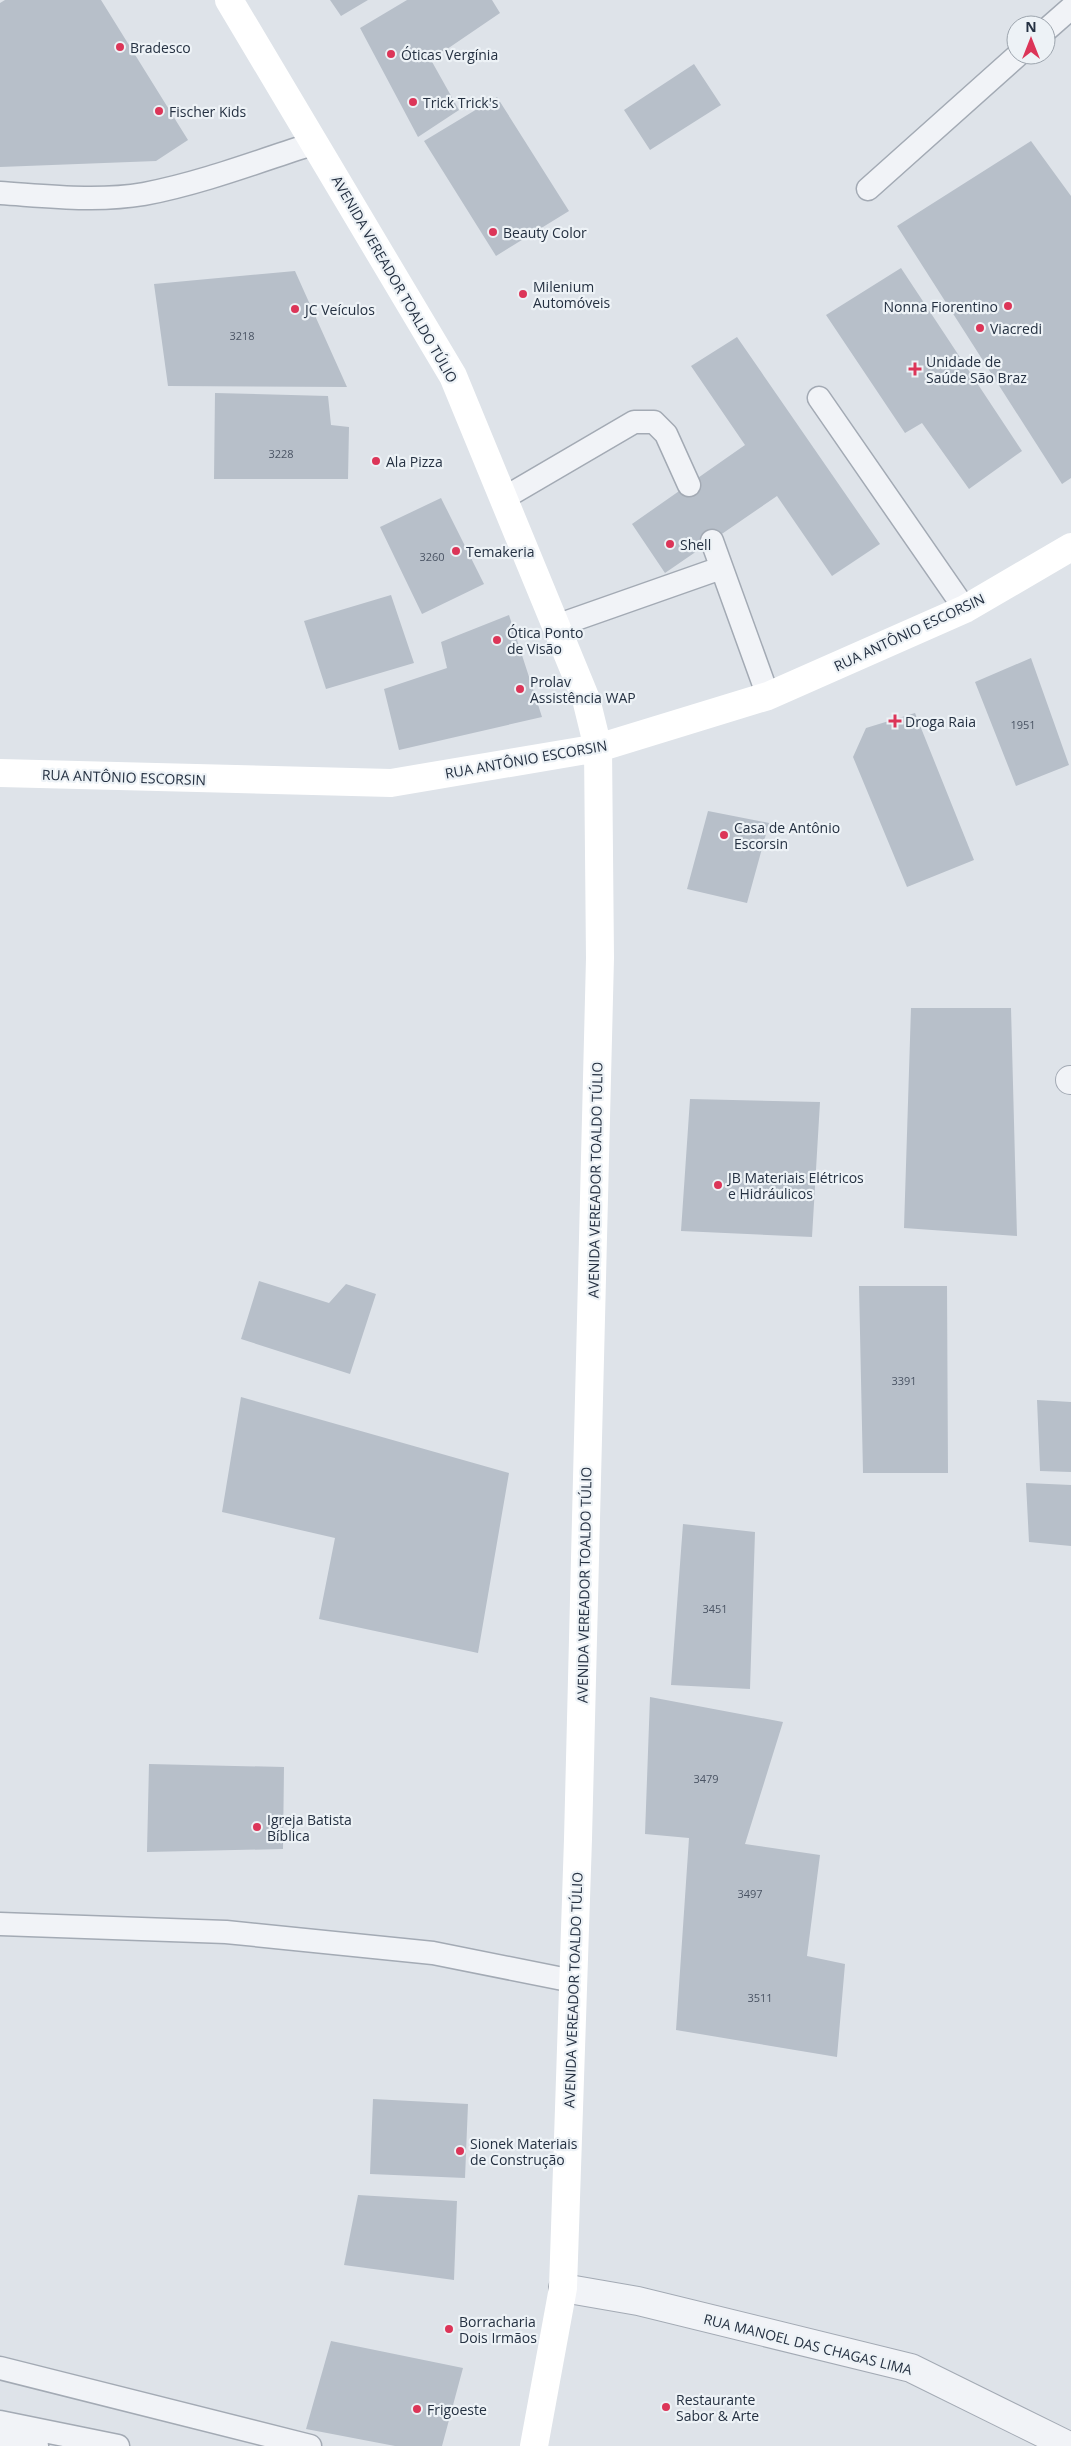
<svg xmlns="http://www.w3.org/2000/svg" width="1071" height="2446" viewBox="0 0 1071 2446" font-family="'Open Sans',sans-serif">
<rect width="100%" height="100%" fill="#dee3e9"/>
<path fill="#b7bfc9" d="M 5,0 L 101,0 L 188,140 L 156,161 L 0,167 L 0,3 Z
M 330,0 L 368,0 L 341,16 Z
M 407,0 L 492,0 L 500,13 L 431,60 L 459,110 L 418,137 L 360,28 Z
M 694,64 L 721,105 L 650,150 L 624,110 Z
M 497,97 L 569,211 L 496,256 L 424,141 Z
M 1031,141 L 1071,196 L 1071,478 L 1062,484 L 897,226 Z
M 901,268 L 1022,451 L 969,489 L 922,423 L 905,433 L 826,315 Z
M 295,271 L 347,387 L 168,386 L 154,284 Z
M 737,337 L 880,544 L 832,576 L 777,496 L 665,573 L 632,524 L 745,445 L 691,366 Z
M 215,393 L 328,396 L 331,425 L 349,427 L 348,479 L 214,479 Z
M 441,498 L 484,584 L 422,614 L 380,527 Z
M 391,595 L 414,663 L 326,689 L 304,621 Z
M 509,615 L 542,717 L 399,750 L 384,689 L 447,668 L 441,642 Z
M 1031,658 L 1069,765 L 1016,786 L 975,682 Z
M 915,713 L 974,860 L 907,887 L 853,757 L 866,728 Z
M 708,811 L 769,823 L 747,903 L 687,889 Z
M 911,1008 L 1011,1008 L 1017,1236 L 904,1228 Z
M 690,1099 L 820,1102 L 812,1237 L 681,1231 Z
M 259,1281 L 329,1303 L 346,1284 L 376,1294 L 350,1374 L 241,1339 Z
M 859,1286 L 947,1286 L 948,1473 L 863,1473 Z
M 241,1397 L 509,1473 L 478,1653 L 319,1619 L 335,1538 L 222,1512 Z
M 1037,1400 L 1071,1402 L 1071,1472 L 1040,1471 Z
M 1026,1483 L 1071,1485 L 1071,1546 L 1029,1542 Z
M 683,1524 L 755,1532 L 750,1689 L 671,1685 Z
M 650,1697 L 783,1722 L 745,1844 L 820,1855 L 807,1956 L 845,1964 L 837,2057 L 676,2030 L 689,1838 L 645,1834 Z
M 149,1764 L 284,1767 L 283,1849 L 147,1852 Z
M 373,2099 L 468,2104 L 465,2178 L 370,2174 Z
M 358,2195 L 457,2201 L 454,2280 L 344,2265 Z
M 331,2341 L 463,2368 L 442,2446 L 395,2446 L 306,2429 Z"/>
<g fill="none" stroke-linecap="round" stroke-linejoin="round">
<defs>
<path id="lane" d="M 1046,30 L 1071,8
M 868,189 L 1018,55
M 0,193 C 47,196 97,202 144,194 C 202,183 259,161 315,143
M 819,398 L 965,609
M 504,498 L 634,422 L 654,422 L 666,434 L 689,485
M 712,541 L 768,696
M 556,626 L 721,568
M 0,1924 L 226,1932 L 433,1953 L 573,1981
M 0,2368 L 310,2446
M 0,2422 L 118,2446
M 0,2438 L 37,2446"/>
<path id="street" d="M 1070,1080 L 1071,1080
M 563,2288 L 638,2301 L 911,2368 L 1069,2446"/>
</defs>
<use href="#lane" stroke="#a3aab4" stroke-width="25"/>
<use href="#street" stroke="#a3aab4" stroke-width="30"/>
<use href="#lane" stroke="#f1f3f7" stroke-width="22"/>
<use href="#street" stroke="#f1f3f7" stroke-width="28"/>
<path stroke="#fff" stroke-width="28" d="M 229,0 L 453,376 L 586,699 L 598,748 L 600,958 L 578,1839 L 563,2288 L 534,2446
M 0,773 L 391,783 L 598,748 L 768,696 L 965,609 L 1071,547"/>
</g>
<g fill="#dc3558" stroke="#edf2f6" stroke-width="2">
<circle cx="120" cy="47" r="5"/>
<circle cx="391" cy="54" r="5"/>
<circle cx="413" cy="102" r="5"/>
<circle cx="159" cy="111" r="5"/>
<circle cx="493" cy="232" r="5"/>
<circle cx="523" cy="294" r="5"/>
<circle cx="1008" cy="306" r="5"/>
<circle cx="295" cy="309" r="5"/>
<circle cx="980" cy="328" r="5"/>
<path d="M912.5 361.5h5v5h5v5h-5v5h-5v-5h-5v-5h5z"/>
<circle cx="376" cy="461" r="5"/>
<circle cx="670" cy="544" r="5"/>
<circle cx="456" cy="551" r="5"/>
<circle cx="497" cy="640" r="5"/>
<circle cx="520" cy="689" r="5"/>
<path d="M892.5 713.5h5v5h5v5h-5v5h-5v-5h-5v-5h5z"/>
<circle cx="724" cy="835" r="5"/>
<circle cx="718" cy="1185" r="5"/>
<circle cx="257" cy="1827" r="5"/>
<circle cx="460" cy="2151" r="5"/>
<circle cx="449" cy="2329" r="5"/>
<circle cx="666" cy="2407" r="5"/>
<circle cx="417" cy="2409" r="5"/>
</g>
<g text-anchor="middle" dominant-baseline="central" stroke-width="4.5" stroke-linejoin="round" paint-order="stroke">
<g font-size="11" fill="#4a5464">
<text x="242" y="335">3218</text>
<text x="281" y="453">3228</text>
<text x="432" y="556">3260</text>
<text x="1023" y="724">1951</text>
<text x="904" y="1380">3391</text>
<text x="715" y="1608">3451</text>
<text x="706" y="1778">3479</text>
<text x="750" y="1893">3497</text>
<text x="760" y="1997">3511</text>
</g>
<g font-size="14" fill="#253142" stroke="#edf2f6" text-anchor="start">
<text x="130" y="47">Bradesco</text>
<text x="401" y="54">Óticas Vergínia</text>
<text x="423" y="102">Trick Trick's</text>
<text x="169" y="111">Fischer Kids</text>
<text x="503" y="232">Beauty Color</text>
<text x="533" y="286">Milenium<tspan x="533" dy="16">Automóveis</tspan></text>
<text x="998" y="306" text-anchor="end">Nonna Fiorentino</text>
<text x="305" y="309">JC Veículos</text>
<text x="990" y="328">Viacredi</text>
<text x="926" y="361">Unidade de<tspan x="926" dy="16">Saúde São Braz</tspan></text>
<text x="386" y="461">Ala Pizza</text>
<text x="680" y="544">Shell</text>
<text x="466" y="551">Temakeria</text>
<text x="507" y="632">Ótica Ponto<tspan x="507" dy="16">de Visão</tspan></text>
<text x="530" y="681">Prolav<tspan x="530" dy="16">Assistência WAP</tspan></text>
<text x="905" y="721">Droga Raia</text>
<text x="734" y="827">Casa de Antônio<tspan x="734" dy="16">Escorsin</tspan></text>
<text x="728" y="1177">JB Materiais Elétricos<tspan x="728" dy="16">e Hidráulicos</tspan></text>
<text x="267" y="1819">Igreja Batista<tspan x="267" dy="16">Bíblica</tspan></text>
<text x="470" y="2143">Sionek Materiais<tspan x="470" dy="16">de Construção</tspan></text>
<text x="459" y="2321">Borracharia<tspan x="459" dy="16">Dois Irmãos</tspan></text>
<text x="676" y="2399">Restaurante<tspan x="676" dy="16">Sabor &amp; Arte</tspan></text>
<text x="427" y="2409">Frigoeste</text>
</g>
<g font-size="14" fill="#253142" stroke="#edf2f6">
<text transform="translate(395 279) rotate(60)">AVENIDA VEREADOR TOALDO TÚLIO</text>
<text transform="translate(909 632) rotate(-25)">RUA ANTÔNIO ESCORSIN</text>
<text transform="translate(526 759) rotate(-10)">RUA ANTÔNIO ESCORSIN</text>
<text transform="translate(124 777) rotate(2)">RUA ANTÔNIO ESCORSIN</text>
<text transform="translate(595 1180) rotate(-89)">AVENIDA VEREADOR TOALDO TÚLIO</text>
<text transform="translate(584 1585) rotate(-89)">AVENIDA VEREADOR TOALDO TÚLIO</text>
<text transform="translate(573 1990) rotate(-88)">AVENIDA VEREADOR TOALDO TÚLIO</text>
<text transform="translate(808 2344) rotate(14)">RUA MANOEL DAS CHAGAS LIMA</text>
</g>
</g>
<g transform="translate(1031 40)"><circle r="24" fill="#edf2f6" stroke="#9da5ae"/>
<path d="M0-4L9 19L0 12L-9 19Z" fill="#dc3558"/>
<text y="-8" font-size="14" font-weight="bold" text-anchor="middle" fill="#253142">N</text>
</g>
</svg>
